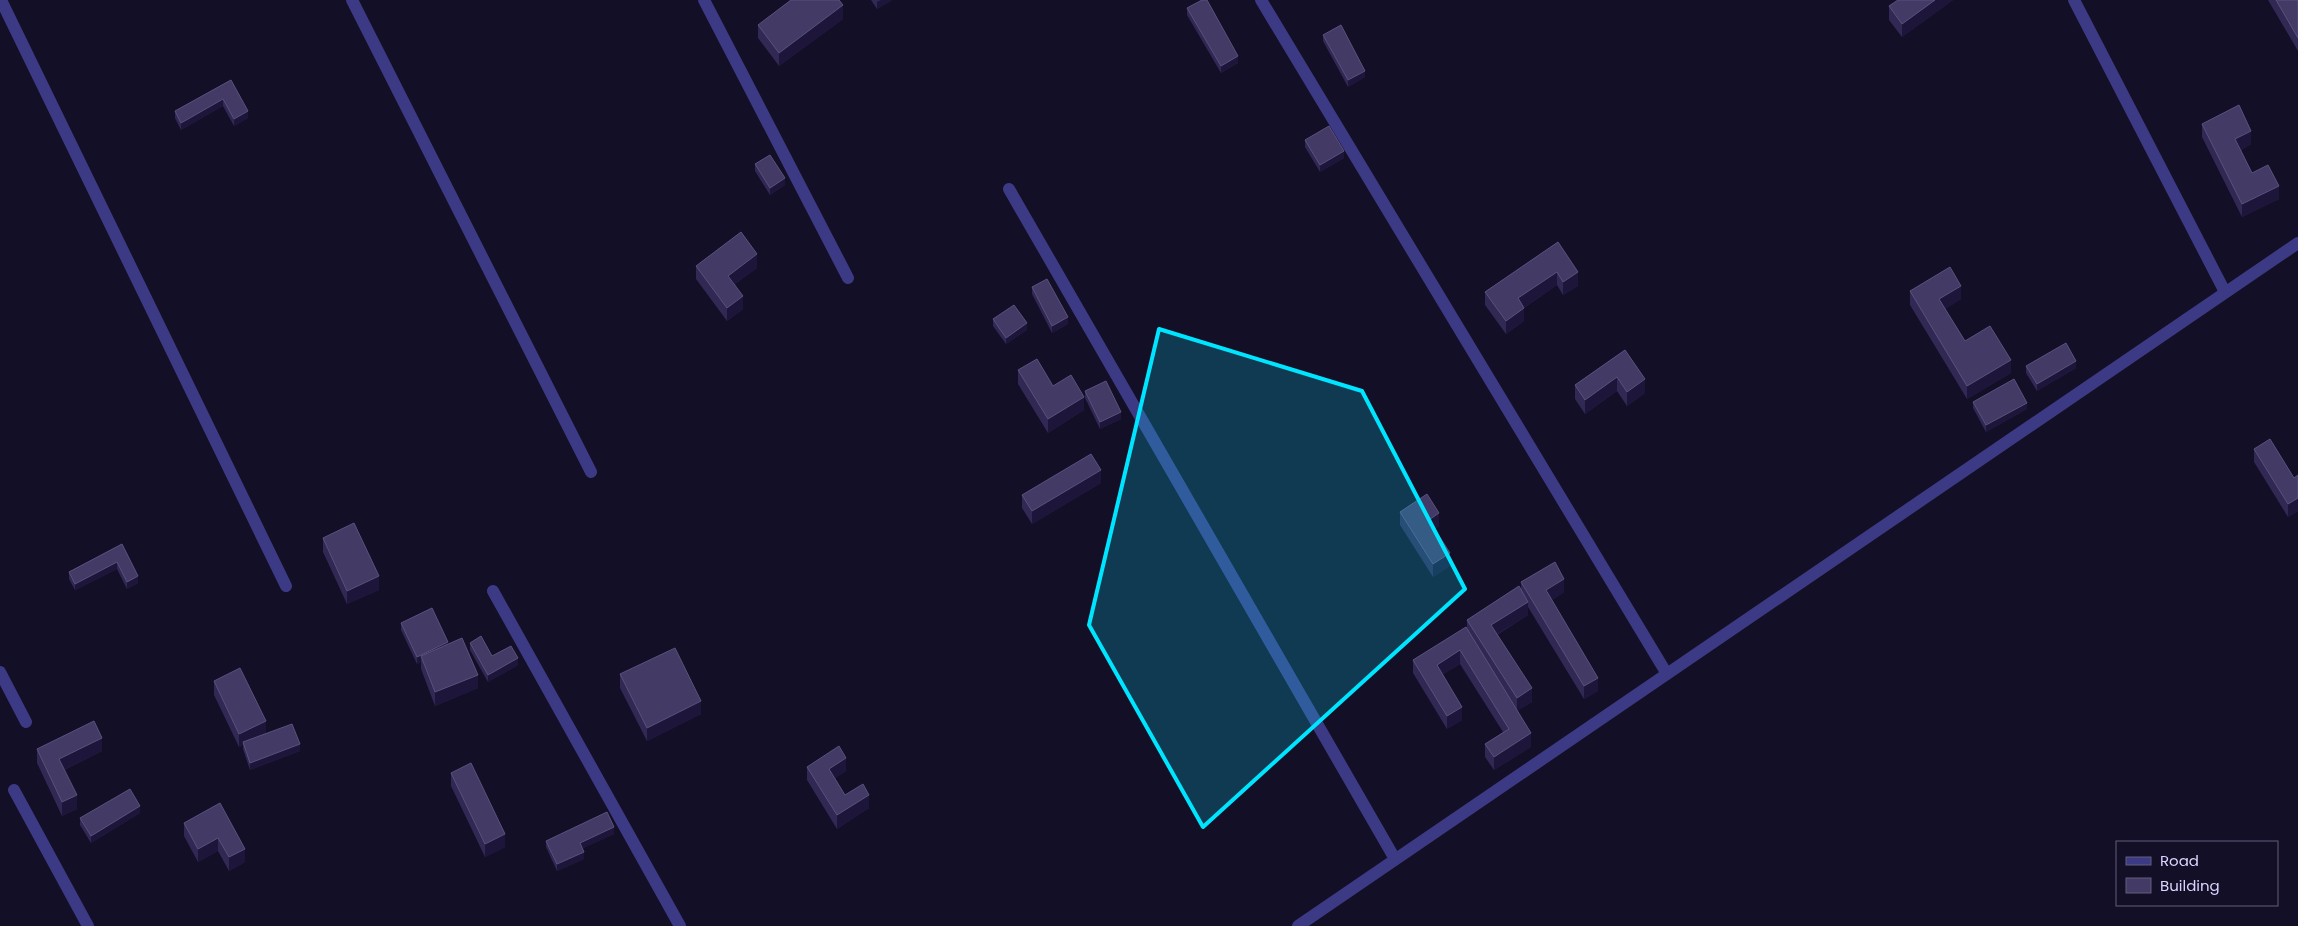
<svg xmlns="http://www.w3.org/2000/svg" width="2298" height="926" viewBox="0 0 2298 926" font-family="Poppins,sans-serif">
<rect width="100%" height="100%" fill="#130f26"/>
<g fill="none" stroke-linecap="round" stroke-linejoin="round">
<path stroke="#3d3a85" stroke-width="12" d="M 1,0 L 286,586
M 352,0 L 591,472
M 704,0 L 848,278
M 1261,0 L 1667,674
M 2074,0 L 2225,292
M 1009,189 L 1395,859
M 493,591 L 680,926
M 0,672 L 26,722
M 14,790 L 88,926
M 1298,926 L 2298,243"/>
</g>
<path fill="#312854" d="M 871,0 L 892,0 L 877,9 Z
M 1898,0 L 1953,0 L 1902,37 L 1889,20 L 1889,6 Z
M 2268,0 L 2298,0 L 2298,51 Z
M 1187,8 L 1238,63 L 1221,73 L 1187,15 Z
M 843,19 L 779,66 L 758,38 L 758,25 Z
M 1323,35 L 1365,77 L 1348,87 L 1323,41 Z
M 231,80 L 248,118 L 234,126 L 223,106 L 181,130 L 175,118 L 175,111 Z
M 2202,124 L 2251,144 L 2241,150 L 2252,173 L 2279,199 L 2242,217 L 2202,137 Z
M 1305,140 L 1344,158 L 1320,172 L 1305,147 Z
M 755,164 L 785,185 L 770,195 L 755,171 Z
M 1558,242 L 1578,286 L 1563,295 L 1557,285 L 1524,308 L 1524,321 L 1506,334 L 1485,305 L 1485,292 Z
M 696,266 L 757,268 L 735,284 L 743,309 L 727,321 L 696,279 Z
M 1032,287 L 1068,324 L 1052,333 L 1032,294 Z
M 1910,291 L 1961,299 L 1945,309 L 1965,341 L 2011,373 L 1967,399 L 1910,305 Z
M 993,319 L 1027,330 L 1006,344 L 993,326 Z
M 1625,350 L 1645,393 L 1627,406 L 1617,391 L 1585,414 L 1575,399 L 1575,385 Z
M 2026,366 L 2076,368 L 2037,391 L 2026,373 Z
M 1018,370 L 1053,386 L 1084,410 L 1048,433 L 1018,384 Z
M 1085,391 L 1121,419 L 1100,429 L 1085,398 Z
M 1973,402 L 2027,409 L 1986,432 L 1973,408 Z
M 2254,449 L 2294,478 L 2298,475 L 2298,511 L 2288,517 L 2254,462 Z
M 1101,483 L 1032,524 L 1022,508 L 1022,495 Z
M 1400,512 L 1439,526 L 1435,529 L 1450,566 L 1433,577 L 1400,525 Z
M 323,538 L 379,590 L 347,604 L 323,552 Z
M 122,544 L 138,583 L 127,589 L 117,569 L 75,590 L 69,579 L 69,572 Z
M 1521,582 L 1564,592 L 1552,600 L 1598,691 L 1584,699 L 1528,607 L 1528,615 L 1497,635 L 1532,702 L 1517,711 L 1531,747 L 1494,770 L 1485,757 L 1485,744 L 1503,732 L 1460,664 L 1442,675 L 1462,720 L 1447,729 L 1413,673 L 1413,660 L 1467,629 L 1467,620 L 1521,591 Z
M 401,623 L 448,644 L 478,688 L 435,706 L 421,669 L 421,662 L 417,664 L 401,630 Z
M 470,643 L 492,656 L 518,665 L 488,682 L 470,650 Z
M 620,674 L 701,714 L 647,741 L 620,688 Z
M 214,681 L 266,734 L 300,751 L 250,770 L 243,749 L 243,745 L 239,747 L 214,695 Z
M 37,749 L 102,751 L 64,770 L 77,809 L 62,816 L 37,763 Z
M 807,767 L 846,771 L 835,778 L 845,795 L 869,808 L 837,829 L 807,780 Z
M 451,773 L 505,847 L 485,857 L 451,786 Z
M 140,813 L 91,843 L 80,825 L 80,818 Z
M 184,823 L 245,849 L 245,862 L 229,871 L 218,851 L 198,862 L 184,836 Z
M 614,834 L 583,848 L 584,859 L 557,871 L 546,847 L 546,841 Z"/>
<path fill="#1d163a" d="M 881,0 L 892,0 L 877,9 L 877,2 Z
M 1935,0 L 1953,0 L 1902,37 L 1902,24 Z
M 843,5 L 843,19 L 779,66 L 779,53 Z
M 1238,56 L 1238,63 L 1221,73 L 1221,66 Z
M 1365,71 L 1365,77 L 1348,87 L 1348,80 Z
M 223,99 L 223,106 L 181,130 L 181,123 Z
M 248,111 L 248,118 L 234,126 L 234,119 Z
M 2251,131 L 2251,144 L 2235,153 L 2235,139 Z
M 1344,151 L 1344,158 L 1320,172 L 1320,165 Z
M 785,178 L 785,185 L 770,195 L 770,188 Z
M 2279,186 L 2279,199 L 2242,217 L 2242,204 Z
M 757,254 L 757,268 L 728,289 L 728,276 Z
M 1557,272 L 1557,285 L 1518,312 L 1518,298 Z
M 1578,272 L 1578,286 L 1563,295 L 1563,282 Z
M 1961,286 L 1961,299 L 1939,313 L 1939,299 Z
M 743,296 L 743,309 L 727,321 L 727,308 Z
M 1524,308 L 1524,321 L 1506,334 L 1506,321 Z
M 1068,317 L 1068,324 L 1052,333 L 1052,326 Z
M 1027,323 L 1027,330 L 1006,344 L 1006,338 Z
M 2011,360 L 2011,373 L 1967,399 L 1967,386 Z
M 2076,361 L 2076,368 L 2037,391 L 2037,384 Z
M 1617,377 L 1617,391 L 1585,414 L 1585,400 Z
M 1645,379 L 1645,393 L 1627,406 L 1627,392 Z
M 1084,397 L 1084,410 L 1048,433 L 1048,419 Z
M 2027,403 L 2027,409 L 1986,432 L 1986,425 Z
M 1121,412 L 1121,419 L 1100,429 L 1100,422 Z
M 1101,470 L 1101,483 L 1032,524 L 1032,511 Z
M 2298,498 L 2298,511 L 2288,517 L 2288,504 Z
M 1439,513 L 1439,526 L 1429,533 L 1429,520 Z
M 1450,553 L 1450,566 L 1433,577 L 1433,564 Z
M 117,562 L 117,569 L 75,590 L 75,584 Z
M 138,576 L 138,583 L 127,589 L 127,582 Z
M 379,576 L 379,590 L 347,604 L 347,591 Z
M 1564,579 L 1564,592 L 1546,604 L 1546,590 Z
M 1528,602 L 1528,615 L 1491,638 L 1491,625 Z
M 448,642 L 448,649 L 421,656 L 421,662 L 417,664 L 417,657 Z
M 1460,650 L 1460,664 L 1437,678 L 1437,665 Z
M 518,658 L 518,665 L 488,682 L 488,675 Z
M 478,675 L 478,688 L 435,706 L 435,692 Z
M 1598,678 L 1598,691 L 1584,699 L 1584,686 Z
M 1532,688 L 1532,702 L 1517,711 L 1517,698 Z
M 701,701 L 701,714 L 647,741 L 647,728 Z
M 1462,707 L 1462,720 L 1447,729 L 1447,716 Z
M 266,721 L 266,734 L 243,742 L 243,745 L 239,747 L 239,734 Z
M 1531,733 L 1531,747 L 1494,770 L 1494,757 Z
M 102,738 L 102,751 L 59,772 L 59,759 Z
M 300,744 L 300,751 L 250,770 L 250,763 Z
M 846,758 L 846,771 L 829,782 L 829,769 Z
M 77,795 L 77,809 L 62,816 L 62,802 Z
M 869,795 L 869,808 L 837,829 L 837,815 Z
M 140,806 L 140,813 L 91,843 L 91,836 Z
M 614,827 L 614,834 L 580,850 L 580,843 Z
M 505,834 L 505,847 L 485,857 L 485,844 Z
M 218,838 L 218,851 L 198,862 L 198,849 Z
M 245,849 L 245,862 L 229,871 L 229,857 Z
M 584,852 L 584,859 L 557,871 L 557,864 Z"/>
<path fill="#433a66" stroke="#5a527e" d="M 791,0 L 839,0 L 843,5 L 779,53 L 758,25 Z
M 1202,0 L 1207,0 L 1238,56 L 1221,66 L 1187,8 Z
M 1898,0 L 1935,0 L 1902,24 L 1889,6 Z
M 2276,0 L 2298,0 L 2298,38 Z
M 1341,25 L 1365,71 L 1348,80 L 1323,35 Z
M 231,80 L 248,111 L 234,119 L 223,99 L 181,123 L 175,111 Z
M 2239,105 L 2251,131 L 2235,139 L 2252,173 L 2268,165 L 2279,186 L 2242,204 L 2202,124 Z
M 1329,126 L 1344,151 L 1320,165 L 1305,140 Z
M 770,155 L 785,178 L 770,188 L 755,164 Z
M 741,232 L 757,254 L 728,276 L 743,296 L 727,308 L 696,266 Z
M 1558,242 L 1578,272 L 1563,282 L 1557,272 L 1518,298 L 1524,308 L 1506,321 L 1485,292 Z
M 1950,267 L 1961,286 L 1939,299 L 1965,341 L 1990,326 L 2011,360 L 1967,386 L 1910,291 Z
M 1047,279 L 1068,317 L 1052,326 L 1032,287 Z
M 1014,305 L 1027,323 L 1006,338 L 993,319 Z
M 2066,343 L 2076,361 L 2037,384 L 2026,366 Z
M 1625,350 L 1645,379 L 1627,392 L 1617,377 L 1585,400 L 1575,385 Z
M 1037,359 L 1053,386 L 1071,375 L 1084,397 L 1048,419 L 1018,370 Z
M 2014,379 L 2027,403 L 1986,425 L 1973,402 Z
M 1106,381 L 1121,412 L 1100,422 L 1085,391 Z
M 2270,439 L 2294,478 L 2298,475 L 2298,498 L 2288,504 L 2254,449 Z
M 1091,454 L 1101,470 L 1032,511 L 1022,495 Z
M 1427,494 L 1439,513 L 1429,520 L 1450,553 L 1433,564 L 1400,512 Z
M 354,523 L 379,576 L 347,591 L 323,538 Z
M 122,544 L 138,576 L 127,582 L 117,562 L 75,584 L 69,572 Z
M 1555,562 L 1564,579 L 1546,590 L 1598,678 L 1584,686 L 1521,582 Z
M 1519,586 L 1528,602 L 1491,625 L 1532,688 L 1517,698 L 1467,620 Z
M 432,608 L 448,642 L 417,657 L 401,623 Z
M 1466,627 L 1531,733 L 1494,757 L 1485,744 L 1509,729 L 1460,650 L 1437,665 L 1462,707 L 1447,716 L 1413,660 Z
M 481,636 L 492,656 L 511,646 L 518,658 L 488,675 L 470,643 Z
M 462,638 L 478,675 L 435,692 L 421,656 Z
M 675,648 L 701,701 L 647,728 L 620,674 Z
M 240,668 L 266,721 L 239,734 L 214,681 Z
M 94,721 L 102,738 L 59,759 L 77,795 L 62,802 L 37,749 Z
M 292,724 L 300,744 L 250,763 L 243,742 Z
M 839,746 L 846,758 L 829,769 L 845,795 L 863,784 L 869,795 L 837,815 L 807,767 Z
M 471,763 L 505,834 L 485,844 L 451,773 Z
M 130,789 L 140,806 L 91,836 L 80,818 Z
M 220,803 L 245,849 L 229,857 L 218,838 L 198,849 L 184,823 Z
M 607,812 L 614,827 L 580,843 L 584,852 L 557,864 L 546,841 Z"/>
<path fill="#00e5ff" fill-opacity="0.2" stroke="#00e5ff" stroke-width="4" stroke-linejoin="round" d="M 1159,329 L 1362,391 L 1465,589 L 1203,827 L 1089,625 Z"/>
<rect x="2116" y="841" width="162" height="65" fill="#130f26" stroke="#625e7d"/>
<rect x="2126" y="857" width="25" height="8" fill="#3d3a85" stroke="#625e7d"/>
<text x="2160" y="866" font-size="15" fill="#d9d4ff">Road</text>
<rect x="2126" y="878" width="25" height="15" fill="#433a66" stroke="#625e7d"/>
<text x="2160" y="891" font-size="15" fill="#d9d4ff">Building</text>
</svg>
